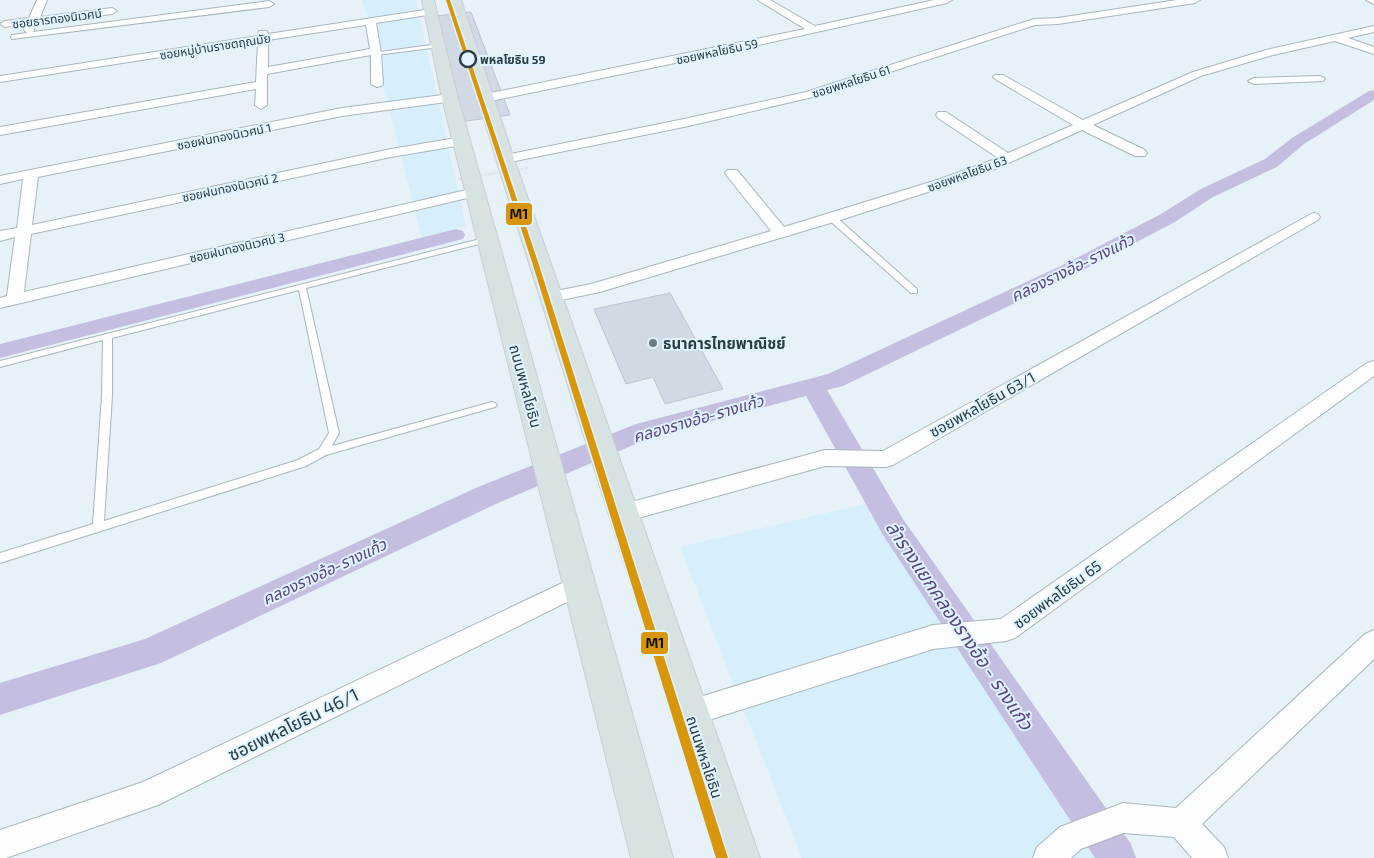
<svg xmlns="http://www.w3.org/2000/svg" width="1374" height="858" viewBox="0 0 1374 858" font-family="'Exo 2','Noto Sans Thai',sans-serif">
<rect width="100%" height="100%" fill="#e6f2f8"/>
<path fill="#d7effb" d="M 362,0 L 416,0 L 466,226 L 422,238 L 383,86 L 372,87 L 367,55 L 380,53 Z
M 869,503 L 1012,716 L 1106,858 L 802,858 L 680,547 Z"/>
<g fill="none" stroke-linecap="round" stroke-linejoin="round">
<path fill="#c4bee0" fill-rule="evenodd" d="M 1374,90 L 1374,100 L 1304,144 L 1277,167 L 1213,197 L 1175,222 L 1081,271 L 843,386 L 827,390 L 903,519 L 1131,844 L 1136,858 L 1095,858 L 883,535 L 806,396 L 652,437 L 498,503 L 161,663 L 0,715 L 0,683 L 145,639 L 478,487 L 636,424 L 828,374 L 1067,263 L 1161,214 L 1201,189 L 1265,159 L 1292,138 L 1369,91 Z
M 456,229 L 463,231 L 465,235 L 463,239 L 0,358 L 0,344 Z"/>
</g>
<path fill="#d0dae5" stroke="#bdc5ce" d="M 471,12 L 510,115 L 452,123 L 426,17 Z
M 670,293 L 723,389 L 665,404 L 653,377 L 626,384 L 594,309 Z"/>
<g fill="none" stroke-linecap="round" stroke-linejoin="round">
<defs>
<path id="lane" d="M 438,44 L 441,46 L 440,47 L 376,55 L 373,53 Z
M 829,216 L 835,216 L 917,289 L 917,293 L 911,293 L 829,220 Z
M 488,237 L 491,237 L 491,241 L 306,288 L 339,433 L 332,446 L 492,402 L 495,403 L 497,405 L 495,407 L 326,455 L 306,466 L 0,563 L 0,553 L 93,524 L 102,396 L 103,340 L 0,367 L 0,361 ZM 299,290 L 329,433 L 319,449 L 298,460 L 104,521 L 112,396 L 112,338 Z"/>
<path id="street" d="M 37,0 L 47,0 L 40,17 L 112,8 L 117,11 L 112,14 L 37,23 L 33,32 L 269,1 L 274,4 L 269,7 L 12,39 L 11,37 L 12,35 L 27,33 L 24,30 L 26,24 L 5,27 L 0,24 L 5,21 L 29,18 Z
M 758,0 L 770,0 L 815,26 L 934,0 L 952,0 L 947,3 L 714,55 L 486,102 L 480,98 L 486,94 L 805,29 Z
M 1177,0 L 1200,0 L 1195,3 L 1058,24 L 1035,25 L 813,97 L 684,127 L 505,163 L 498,159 L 505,155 L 684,119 L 806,92 L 1034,19 L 1058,18 Z
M 1366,0 L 1374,0 L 1374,4 Z
M 431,9 L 436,12 L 434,14 L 376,23 L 381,53 L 383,84 L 381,86 L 377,87 L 371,84 L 371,55 L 267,74 L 267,105 L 261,109 L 255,105 L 256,89 L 0,135 L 0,127 L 256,82 L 258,42 L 0,82 L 0,76 L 258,36 L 259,31 L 267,31 L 268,34 ZM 366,25 L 370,49 L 268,67 L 268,40 Z
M 1374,26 L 1374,32 L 1348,38 L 1374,47 L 1374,54 L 1335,41 L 1273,55 L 1201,76 L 1093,125 L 1145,150 L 1147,153 L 1145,156 L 1135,156 L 1082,130 L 995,169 L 950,185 L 837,221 L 600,292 L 552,302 L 546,301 L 544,297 L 546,293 L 591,284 L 771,231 L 727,176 L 725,173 L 727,170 L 737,170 L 784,227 L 940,179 L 998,158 L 938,118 L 936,115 L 938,112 L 946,112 L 1008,153 L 1073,125 L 995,79 L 993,77 L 995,75 L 1003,75 L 1083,120 L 1193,72 L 1266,50 Z
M 1319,76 L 1323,77 L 1325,79 L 1323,81 L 1254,84 L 1248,81 L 1254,78 Z
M 450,94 L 456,98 L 454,101 L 342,116 L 38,177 L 32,225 L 391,149 L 462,137 L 468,141 L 462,145 L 391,157 L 31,234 L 24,292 L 475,188 L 480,189 L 482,192 L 480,195 L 0,308 L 0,298 L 7,296 L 15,237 L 0,241 L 0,231 L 17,228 L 23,179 L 0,184 L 0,176 L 342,108 Z
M 1313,213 L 1318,214 L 1320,217 L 1318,220 L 893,465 L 886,467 L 825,466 L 624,522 L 616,519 L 613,513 L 616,507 L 624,504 L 825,450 L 883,451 Z
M 1374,361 L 1374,376 L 1015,638 L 1006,641 L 933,649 L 690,726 L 680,722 L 676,713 L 680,704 L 690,700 L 933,625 L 1001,619 L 1367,363 Z
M 579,575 L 587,578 L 591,585 L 587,592 L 158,805 L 6,858 L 0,858 L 0,830 L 143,782 Z
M 1374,630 L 1374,659 L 1202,824 L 1224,847 L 1228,858 L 1192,858 L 1174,837 L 1123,833 L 1081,849 L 1071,858 L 1033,858 L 1037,847 L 1060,827 L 1123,803 L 1176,808 L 1365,634 Z"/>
<path id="primary" d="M 422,0 L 434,0 L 458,98 L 673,858 L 631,858 L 442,98 Z
M 449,0 L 461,0 L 514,159 L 760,858 L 718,858 L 496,159 Z"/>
</defs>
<use href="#lane" stroke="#aab6bc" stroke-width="2"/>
<use href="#street" stroke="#aab6bc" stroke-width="2"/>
<use href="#primary" stroke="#c8cfd3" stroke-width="2"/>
<use href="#lane" fill="#fbfdfe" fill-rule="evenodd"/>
<use href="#street" fill="#fbfdfe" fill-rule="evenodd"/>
<use href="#primary" fill="#d7e2e3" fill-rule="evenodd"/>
<path stroke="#d8dbdd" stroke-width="2" stroke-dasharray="1 1" stroke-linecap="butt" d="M 458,179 L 528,168"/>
<defs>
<path id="metro-1" d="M 446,0 L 450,0 L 538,262 L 728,858 L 716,858 L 532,262 Z"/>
</defs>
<use href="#metro-1" stroke="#dff4ff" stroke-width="3"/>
<use href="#metro-1" fill="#d9960a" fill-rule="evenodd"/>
</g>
<circle fill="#dff4ff" stroke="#2e3c43" stroke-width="2.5" cx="468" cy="59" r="8"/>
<circle fill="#6e7c82" stroke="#dff4ff" stroke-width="2" cx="653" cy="343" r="5"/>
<g text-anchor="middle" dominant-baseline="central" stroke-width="4" stroke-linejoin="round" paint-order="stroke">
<g font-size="12" fill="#2e3c43" stroke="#dff4ff">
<text transform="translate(57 18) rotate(-7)">ซอยธารทองนิเวศน์</text>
<text transform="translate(215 46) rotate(-9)">ซอยหมู่บ้านราชตฤณมัย</text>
<text transform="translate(717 51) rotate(-12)">ซอยพหลโยธิน 59</text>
<text transform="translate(851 81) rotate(-18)">ซอยพหลโยธิน 61</text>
<text transform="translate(224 136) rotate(-11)">ซอยฝนทองนิเวศน์ 1</text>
<text transform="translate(967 173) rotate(-20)">ซอยพหลโยธิน 63</text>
<text transform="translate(230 187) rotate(-12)">ซอยฝนทองนิเวศน์ 2</text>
<text transform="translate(237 247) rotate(-13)">ซอยฝนทองนิเวศน์ 3</text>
</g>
<g font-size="12" font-weight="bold" fill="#2e3c43" stroke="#dff4ff" text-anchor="start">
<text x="480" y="59">พหลโยธิน 59</text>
</g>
<g font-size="15" font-weight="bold" fill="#2e3c43" stroke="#dff4ff" text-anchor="start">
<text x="663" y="343">ธนาคารไทยพาณิชย์</text>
</g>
<g font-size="15" fill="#2e3c43" stroke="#dff4ff">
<text transform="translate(526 386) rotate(75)">ถนนพหลโยธิน</text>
<text transform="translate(982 404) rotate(-29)">ซอยพหลโยธิน 63/1</text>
<text transform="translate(1057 594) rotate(-36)">ซอยพหลโยธิน 65</text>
<text transform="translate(705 757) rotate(72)">ถนนพหลโยธิน</text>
</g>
<g font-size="16" font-style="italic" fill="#5a4480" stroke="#dff4ff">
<text transform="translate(1072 267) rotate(-26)">คลองรางอ้อ-รางแก้ว</text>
<text transform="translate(698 418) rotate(-16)">คลองรางอ้อ-รางแก้ว</text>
<text transform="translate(324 571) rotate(-25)">คลองรางอ้อ-รางแก้ว</text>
</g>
<g font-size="18" fill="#2e3c43" stroke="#dff4ff">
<text transform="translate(293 724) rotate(-26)">ซอยพหลโยธิน 46/1</text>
</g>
<g font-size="19" font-style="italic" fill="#5a4480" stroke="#dff4ff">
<text transform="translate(960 625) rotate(56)">ลำรางแยกคลองรางอ้อ - รางแก้ว</text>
</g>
</g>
<g stroke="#dff4ff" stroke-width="2">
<rect x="505" y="202" width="28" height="24" rx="5" fill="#d9960a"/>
<rect x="640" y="631" width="29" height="24" rx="5" fill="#d9960a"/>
</g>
<g font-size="14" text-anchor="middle" font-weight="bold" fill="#111">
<text x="519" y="219">M1</text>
<text x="655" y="648">M1</text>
</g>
</svg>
